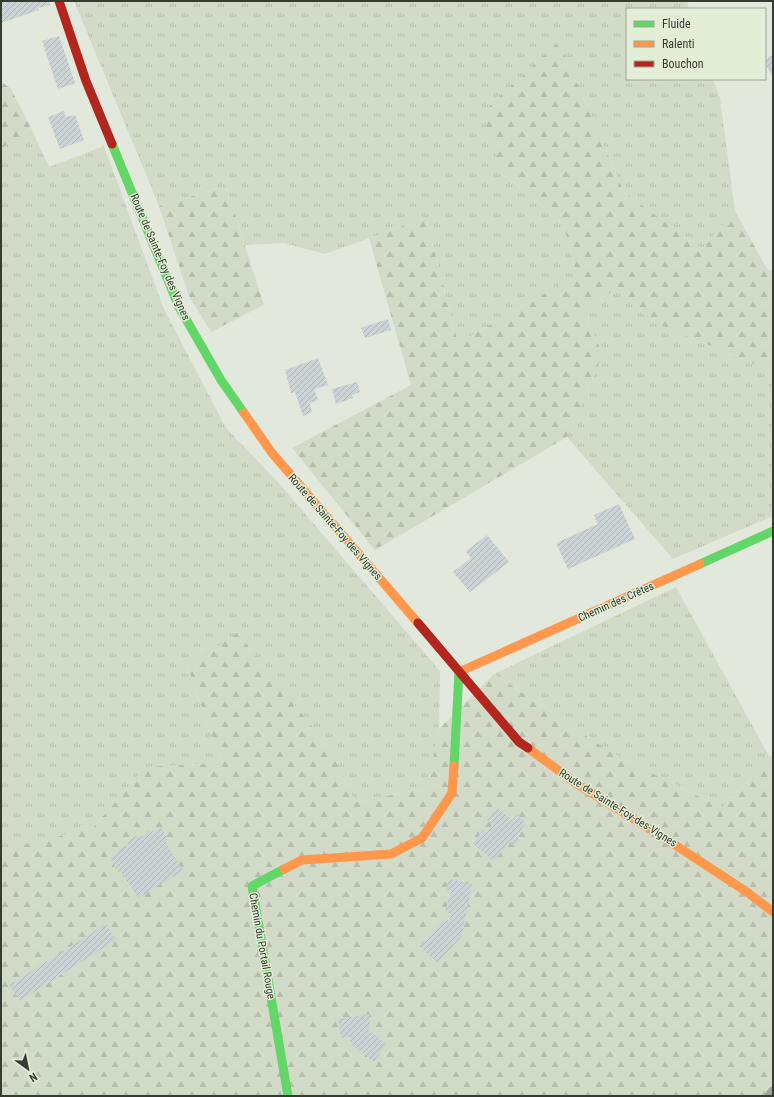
<svg xmlns="http://www.w3.org/2000/svg" width="774" height="1097" viewBox="0 0 774 1097" font-family="'Roboto Condensed',sans-serif">
<defs>
<pattern id="grass-tufts" width="24" height="20" patternUnits="userSpaceOnUse"><rect width="24" height="20" fill="#d2dbc8"/><path d="M3 7l-1-3M5 7V3M7 7l1-3M15 17l-1-3M17 17v-4M19 17l1-3" fill="none" stroke="#b5bdac"/></pattern>
<pattern id="forest-firs" width="22" height="20" patternUnits="userSpaceOnUse"><rect width="22" height="20" fill="#d2dbc8"/><path d="M5 1l3.5 6h-7zM16 11l3.5 6h-7z" fill="#b5bdac"/></pattern>
<pattern id="building-hatch" width="6" height="6" patternUnits="userSpaceOnUse"><rect width="6" height="6" fill="#cbd3d4"/><path d="M-1 1l2-2M0 6l6-6M5 7l2-2" fill="none" stroke="#afb6b6"/></pattern>
</defs>
<rect width="100%" height="100%" fill="#e2e8dc"/>
<path fill="url(#grass-tufts)" d="M 74,1 L 687,1 L 689,9 L 627,9 L 627,79 L 713,79 L 720,98 L 735,211 L 702,249 L 624,192 L 559,42 L 503,174 L 563,223 L 577,275 L 458,343 L 426,218 L 325,254 L 284,243 L 245,245 L 226,186 L 159,206 Z
M 31,128 L 49,167 L 104,146 L 163,307 L 226,428 L 277,481 L 440,671 L 439,729 L 427,788 L 355,802 L 331,750 L 188,668 L 222,763 L 145,767 L 93,828 L 1,850 L 1,149 Z
M 619,287 L 649,320 L 773,372 L 773,516 L 673,559 L 567,437 L 603,354 L 582,311 Z
M 676,587 L 770,758 L 722,808 L 612,753 L 494,674 Z"/>
<path fill="url(#forest-firs)" d="M 559,42 L 624,192 L 702,249 L 735,211 L 767,269 L 773,271 L 773,372 L 649,320 L 619,287 L 582,311 L 603,354 L 567,437 L 375,550 L 292,448 L 411,385 L 369,238 L 426,218 L 458,343 L 577,275 L 563,223 L 503,174 L 482,113 Z
M 1,81 L 11,89 L 31,128 L 1,149 Z
M 226,186 L 264,305 L 211,332 L 189,296 L 159,206 Z
M 237,633 L 331,750 L 355,802 L 427,788 L 439,729 L 494,674 L 612,753 L 722,808 L 773,754 L 773,1096 L 1,1096 L 1,850 L 93,828 L 145,767 L 222,763 L 188,668 Z"/>
<path fill="url(#building-hatch)" d="M 1,1 L 49,1 L 50,5 L 38,8 L 39,10 L 1,23 Z
M 59,36 L 75,83 L 58,89 L 42,41 Z
M 773,55 L 773,77 L 765,63 L 765,60 Z
M 64,111 L 65,117 L 75,115 L 84,140 L 60,149 L 48,117 Z
M 388,319 L 391,330 L 365,338 L 361,328 Z
M 318,358 L 328,385 L 314,389 L 318,400 L 310,403 L 312,412 L 303,416 L 295,392 L 291,393 L 285,370 Z
M 357,382 L 360,392 L 352,395 L 353,398 L 336,404 L 332,389 Z
M 619,504 L 635,539 L 568,569 L 556,543 L 598,524 L 594,515 Z
M 487,535 L 509,562 L 470,592 L 453,572 L 471,558 L 466,551 Z
M 497,808 L 512,820 L 517,815 L 526,823 L 516,836 L 520,840 L 515,846 L 509,842 L 494,861 L 473,844 L 483,830 L 487,832 L 493,824 L 487,820 Z
M 161,828 L 168,839 L 165,841 L 183,871 L 138,898 L 121,871 L 118,873 L 110,858 L 119,853 L 117,850 L 128,845 L 127,842 L 138,835 L 139,838 L 150,831 L 151,832 Z
M 449,879 L 472,884 L 462,936 L 437,963 L 420,946 L 439,926 L 440,926 L 441,921 L 449,920 L 452,914 L 445,912 L 451,891 L 446,890 Z
M 106,924 L 116,940 L 20,1001 L 9,985 Z
M 369,1014 L 370,1027 L 368,1030 L 387,1044 L 374,1062 L 351,1044 L 350,1037 L 341,1038 L 338,1019 Z"/>
<g fill="none" stroke-linecap="round" stroke-linejoin="round">
<path stroke="#a2a59f" stroke-width="11" d="M 770,1096 L 773,1092"/>
<path stroke="#63d668" stroke-width="9" d="M 112,144 L 179,307 L 221,380 L 244,413
M 700,564 L 773,531
M 454,766 L 459,672
M 284,869 L 252,886 L 288,1096"/>
<path stroke="#ff974d" stroke-width="9" d="M 244,413 L 272,453 L 418,623
M 459,672 L 700,564
M 528,748 L 577,784 L 666,839 L 747,892 L 773,912
M 284,869 L 302,860 L 391,854 L 422,838 L 452,793 L 454,766"/>
<path stroke="#b3261e" stroke-width="9" d="M 59,1 L 86,81 L 112,144
M 418,623 L 519,742 L 528,748"/>
</g>
<g text-anchor="middle" dominant-baseline="central" stroke-width="3" stroke-linejoin="round" paint-order="stroke">
<g font-size="11" fill="#373b31" stroke="#e3eed6">
<text transform="translate(160 257) rotate(67)">Route de Sainte-Foy des Vignes</text>
<text transform="translate(335 527) rotate(49)">Route de Sainte-Foy des Vignes</text>
<text transform="translate(616 602) rotate(-24)">Chemin des Crêtes</text>
<text transform="translate(618 808) rotate(32)">Route de Sainte-Foy-des-Vignes</text>
<text transform="translate(262 946) rotate(80)">Chemin du Portail Rouge</text>
</g>
</g>
<rect width="774" height="1097" fill="none" stroke="#373b31" stroke-width="4"/>
<rect x="626" y="8" width="140" height="72" fill="#e3eed6" stroke="#9ea694"/>
<rect x="634" y="21" width="20" height="6" fill="#63d668" stroke="#9ea694"/>
<text x="662" y="28" font-size="12" fill="#373b31">Fluide</text>
<rect x="634" y="41" width="20" height="6" fill="#ff974d" stroke="#9ea694"/>
<text x="662" y="48" font-size="12" fill="#373b31">Ralenti</text>
<rect x="634" y="61" width="20" height="6" fill="#b3261e" stroke="#9ea694"/>
<text x="662" y="68" font-size="12" fill="#373b31">Bouchon</text>
<g transform="translate(28 1069) rotate(147)" stroke="#e3eed6" stroke-width="3" paint-order="stroke">
<path d="M0-3L7 15L0 10L-7 15Z" fill="#373b31"/>
<text y="-6" font-size="11" font-weight="bold" text-anchor="middle" fill="#373b31">N</text>
</g>
</svg>
